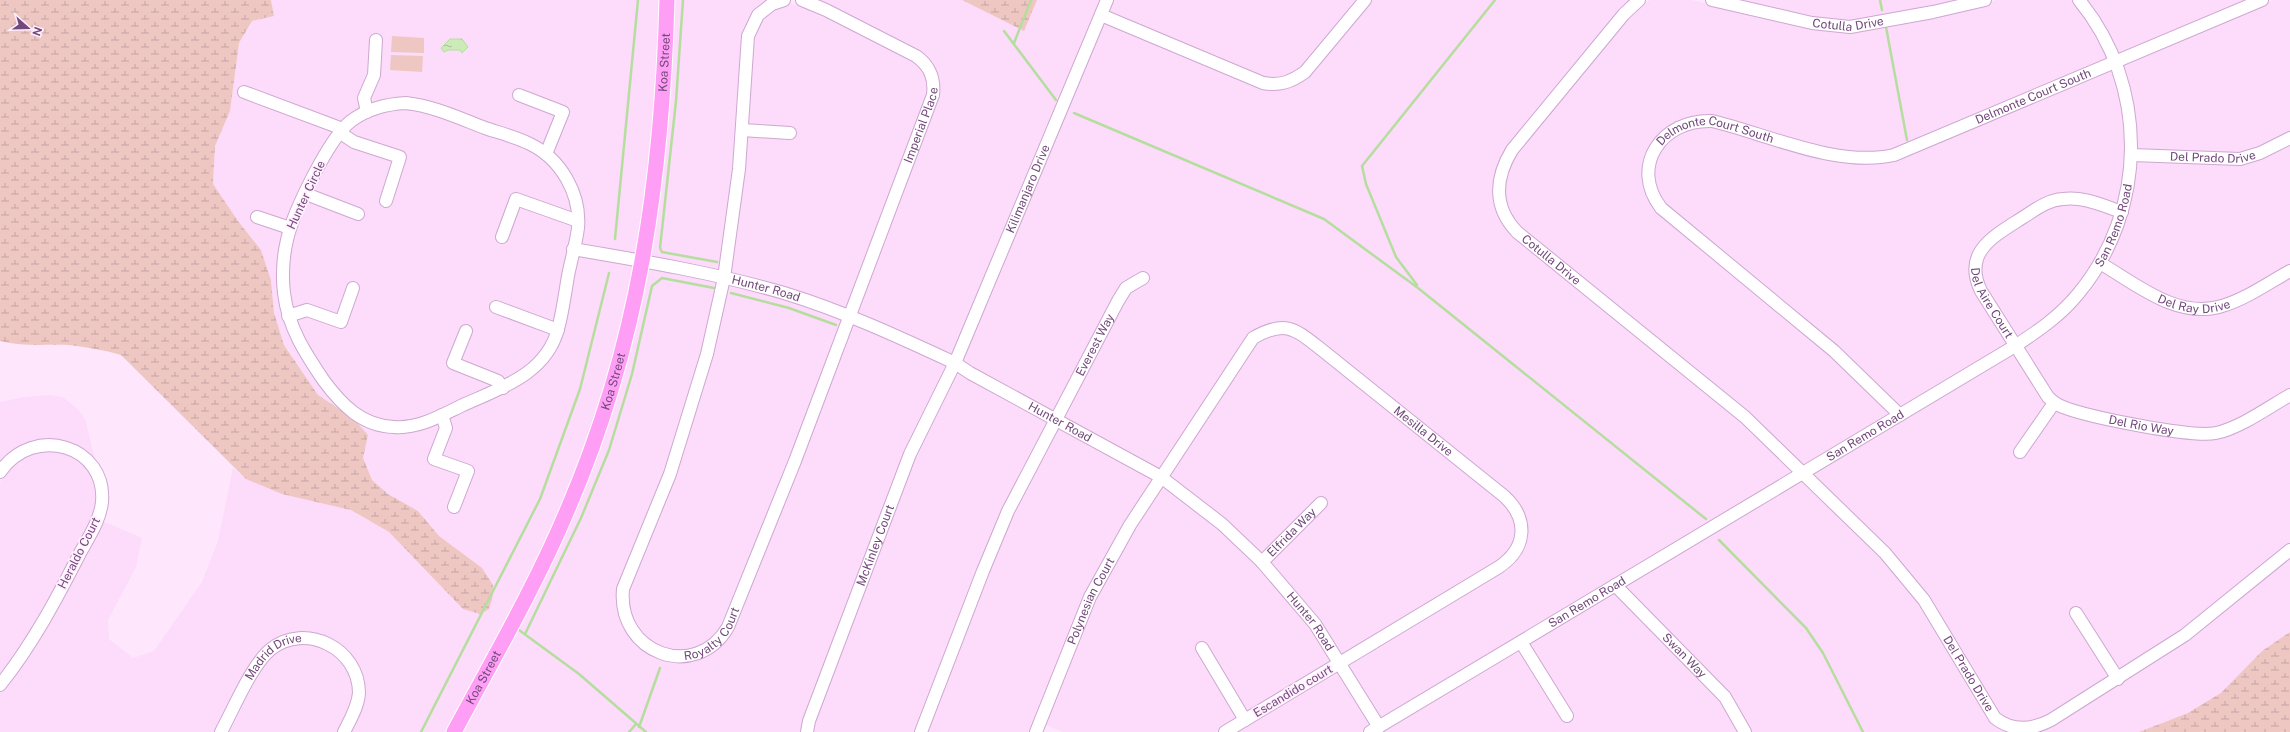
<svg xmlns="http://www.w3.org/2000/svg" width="2290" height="732" viewBox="0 0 2290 732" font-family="'Public Sans',sans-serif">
<defs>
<pattern id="wetland-marsh" width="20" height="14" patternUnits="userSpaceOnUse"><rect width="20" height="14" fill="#eec7c3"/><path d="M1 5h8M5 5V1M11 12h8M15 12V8" fill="none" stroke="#c5a4a3"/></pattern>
<pattern id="water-ripples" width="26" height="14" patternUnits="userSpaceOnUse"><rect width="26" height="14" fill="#ccebb9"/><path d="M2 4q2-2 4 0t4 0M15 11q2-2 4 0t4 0" fill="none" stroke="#aac09b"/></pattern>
</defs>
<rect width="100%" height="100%" fill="#fee7fc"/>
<path fill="#fcdbfb" d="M 271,0 L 662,0 L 656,117 L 639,255 L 580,245 L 584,219 L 553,153 L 564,108 L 516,89 L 513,98 L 556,115 L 544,146 L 424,101 L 371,105 L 370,99 L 379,76 L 382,37 L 372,35 L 369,74 L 361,109 L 341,123 L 241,86 L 238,94 L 334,131 L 323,148 L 286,222 L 254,211 L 251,220 L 283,231 L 281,313 L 291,337 L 302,357 L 342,410 L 318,395 L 284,344 L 274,313 L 271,280 L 261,250 L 238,221 L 213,184 L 215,146 L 230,111 L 239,43 L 252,21 L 274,16 Z
M 672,0 L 770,0 L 754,12 L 743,35 L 733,168 L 719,272 L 649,257 Z
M 815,0 L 962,0 L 1024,31 L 1037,0 L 1101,0 L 952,357 L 855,314 L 936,105 L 938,96 L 937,73 Z
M 1113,0 L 1358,0 L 1301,68 L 1286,78 L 1265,78 L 1108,13 Z
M 1372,0 L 1631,0 L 1508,147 L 1501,158 L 1493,182 L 1494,200 L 1499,215 L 1741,420 L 1795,472 L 1381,720 L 1347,665 L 1510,566 L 1521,552 L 1525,544 L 1524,513 L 1515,500 L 1285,323 L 1267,324 L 1249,335 L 1159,470 L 1062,418 L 1130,292 L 1150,279 L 1144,271 L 1123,284 L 1113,299 L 1053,412 L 962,362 L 1104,22 L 1261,87 L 1309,75 Z
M 1650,0 L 1691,0 L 1812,27 L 1934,17 L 1977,8 L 1996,0 L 2073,0 L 2085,14 L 2110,60 L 1902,147 L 1880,153 L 1833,150 L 1723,119 L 1702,116 L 1691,117 L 1673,123 L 1658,136 L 1652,145 L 1646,190 L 1818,343 L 1892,414 L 1804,467 L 1515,223 L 1504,199 L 1505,175 L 1516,153 L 1629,17 L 1641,5 Z
M 1734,0 L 1968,0 L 1849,22 L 1822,20 Z
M 2086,0 L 2250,0 L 2119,56 L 2099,19 Z
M 2273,0 L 2290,0 L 2290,133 L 2258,149 L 2239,154 L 2137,151 L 2134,110 L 2123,65 Z
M 788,4 L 804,5 L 906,55 L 924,69 L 929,87 L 926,101 L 845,310 L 730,275 L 747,135 L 795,138 L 795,129 L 747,126 L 753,37 L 762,18 L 775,9 Z
M 2113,69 L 2126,123 L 2126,167 L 2118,206 L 2064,194 L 1972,257 L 2008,345 L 1901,409 L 1665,205 L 1658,194 L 1654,176 L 1657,158 L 1666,142 L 1686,129 L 1711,126 L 1850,163 L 1872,163 L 1907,156 Z
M 406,108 L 421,110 L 529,149 L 555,169 L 569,194 L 572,214 L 511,197 L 496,239 L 506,243 L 519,205 L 573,224 L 554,323 L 493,300 L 490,309 L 551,332 L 541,351 L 531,363 L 505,381 L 460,360 L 472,328 L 463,324 L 448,361 L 495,385 L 418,419 L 402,422 L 386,422 L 363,414 L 343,398 L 311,353 L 295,319 L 307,316 L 346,324 L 360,286 L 350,282 L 337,316 L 292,310 L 288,290 L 289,259 L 292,239 L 309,200 L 362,220 L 365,211 L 313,192 L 341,139 L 394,160 L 380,203 L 390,206 L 405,159 L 347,132 L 369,116 L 385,110 Z
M 2290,144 L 2290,265 L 2230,298 L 2204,305 L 2171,298 L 2107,262 L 2129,209 L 2137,160 L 2229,164 Z
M 2073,203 L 2116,215 L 2095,261 L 2082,281 L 2057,309 L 2017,339 L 1983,281 L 1981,269 L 1984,257 L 1997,240 L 2052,206 Z
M 578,254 L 637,264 L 629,300 L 595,422 L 548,541 L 448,732 L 350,732 L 360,671 L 301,633 L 243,679 L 215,732 L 0,732 L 0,693 L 21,667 L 66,591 L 102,521 L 142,538 L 136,567 L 108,620 L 109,639 L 133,658 L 154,651 L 202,582 L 218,541 L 233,468 L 246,479 L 351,510 L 389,532 L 463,609 L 488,609 L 493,595 L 482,569 L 439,536 L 418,511 L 388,494 L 372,480 L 363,458 L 368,435 L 353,418 L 358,422 L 439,422 L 440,427 L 429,457 L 461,473 L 447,510 L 457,514 L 473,473 L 441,456 L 448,417 L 519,385 L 533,376 L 545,364 Z
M 648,266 L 718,282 L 702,353 L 665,472 L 617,589 L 617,610 L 625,630 L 639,646 L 656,656 L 717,647 L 733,629 L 852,322 L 948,365 L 802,732 L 460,732 L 539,582 Z
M 2102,270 L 2178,311 L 2194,315 L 2225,311 L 2290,277 L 2290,390 L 2233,421 L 2216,428 L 2188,428 L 2088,410 L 2065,403 L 2052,394 L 2022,348 L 2082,297 Z
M 728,284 L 784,298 L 842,319 L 790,459 L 723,625 L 711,639 L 697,647 L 681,651 L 671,650 L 651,643 L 630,618 L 628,591 L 687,440 L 712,356 Z
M 1285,332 L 1299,338 L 1500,500 L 1514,516 L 1516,535 L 1512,548 L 1503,559 L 1341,656 L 1269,563 L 1328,503 L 1320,497 L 1262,555 L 1167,476 L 1257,342 L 1272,333 Z
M 2014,353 L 2037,392 L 2048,404 L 2013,453 L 2022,459 L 2056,409 L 2207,439 L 2290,401 L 2290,543 L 2182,631 L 2120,671 L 2078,607 L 2069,611 L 2112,677 L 2059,710 L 2035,723 L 2012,722 L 1999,715 L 1916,580 L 1888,549 L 1812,474 Z
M 957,370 L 1048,421 L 1003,509 L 916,732 L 813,732 L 814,722 L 915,457 Z
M 50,395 L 62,397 L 77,408 L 85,419 L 97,467 L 49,439 L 33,441 L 18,447 L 0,463 L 0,402 L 24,397 Z
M 1058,426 L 1153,478 L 1125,522 L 1031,732 L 927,732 L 988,573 L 1013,513 Z
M 36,450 L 62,451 L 82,464 L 92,479 L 97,500 L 91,520 L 56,587 L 12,661 L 0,676 L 0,482 L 13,463 Z
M 1803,479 L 1881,555 L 1920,602 L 1986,715 L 2013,732 L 1750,732 L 1623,587 Z
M 1162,484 L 1218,528 L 1259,565 L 1311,627 L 1333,661 L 1247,713 L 1204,642 L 1195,646 L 1238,718 L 1215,732 L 1063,732 L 1045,725 L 1095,599 L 1135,527 Z
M 2290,557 L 2290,632 L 2262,651 L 2221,693 L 2188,713 L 2139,732 L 2037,732 L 2065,718 L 2188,639 Z
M 1614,592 L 1721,699 L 1739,732 L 1380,732 L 1520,648 L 1564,722 L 1573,718 L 1528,643 Z
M 307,642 L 329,650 L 346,666 L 352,682 L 352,699 L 338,732 L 227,732 L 268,658 L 283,647 Z
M 1338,670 L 1372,725 L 1361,732 L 1235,732 Z"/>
<path fill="url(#wetland-marsh)" d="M 0,0 L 271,0 L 274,16 L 252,21 L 239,43 L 230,111 L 215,146 L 213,184 L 238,221 L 261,250 L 271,280 L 274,313 L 284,345 L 318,395 L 353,418 L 368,435 L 363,458 L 372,480 L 388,494 L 418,511 L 439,536 L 482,568 L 493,585 L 493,595 L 489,609 L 480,614 L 463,609 L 389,532 L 351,510 L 282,494 L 246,479 L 121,355 C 104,350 86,347 69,345 C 46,344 23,347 0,341 Z
M 962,0 L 1037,0 L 1024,31 Z
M 2290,632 L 2290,732 L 2139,732 L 2188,713 L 2221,693 L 2262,651 Z"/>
<path fill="#eec7c3" d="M 392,36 L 424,38 L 424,53 L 391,52 Z
M 391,55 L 423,56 L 422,72 L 390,70 Z"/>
<path fill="url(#water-ripples)" stroke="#b5de9e" d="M 450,39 L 462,39 L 468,47 L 462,53 L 460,50 L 448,50 L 444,52 L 441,48 Z"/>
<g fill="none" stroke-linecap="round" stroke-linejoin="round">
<path stroke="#b5de9e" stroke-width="2.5" d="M 683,0 L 676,101 L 660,248 L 662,252 L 717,262
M 1880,0 L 1882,10
M 1886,27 L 1907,140
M 1004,31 L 1056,100
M 1014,43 L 1031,0
M 1074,113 L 1324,219 L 1418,288 L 1706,519
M 615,239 L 638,0
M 1417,285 L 1396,257 L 1366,184 L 1362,166 L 1495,0
M 731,293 L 789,308 L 836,325
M 1719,540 L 1806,628 L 1823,653 L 1863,732
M 519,630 L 579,674 L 646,732
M 525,634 L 581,518 L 609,450 L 632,374 L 652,286 L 662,278 L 714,288
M 639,727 L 660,668
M 421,732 L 540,499 L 580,389 L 609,273
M 629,732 L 636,724"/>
<defs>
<g id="minor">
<path id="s1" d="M 784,0 L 772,4 L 758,15 L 748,36 L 739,169 L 724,278 L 707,354 L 670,474 L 623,589 C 617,654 696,682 728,627 L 795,461 L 933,95 C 935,78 930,66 916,56 L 826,10 L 802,0"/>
<path id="s2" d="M 1639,0 L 1624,14 L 1512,150 C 1495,178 1493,207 1517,232 L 1745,417 L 1885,553 L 1924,600 L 1995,718 C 2013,732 2032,730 2051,720 L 2185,635 L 2290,550"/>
<path id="s3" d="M 1712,0 L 1812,23 L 1850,27 L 1933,12 L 1985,0"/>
<path d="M 1101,15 L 1263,83 C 1280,86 1291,82 1305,72 L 1365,0"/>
<path d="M 244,92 L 343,129"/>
<path d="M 519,95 L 563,112 L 546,154"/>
<path d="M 406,103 C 433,106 459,118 485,128 C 500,133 516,137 530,144 C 561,159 581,194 578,228 C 576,244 571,260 568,276 C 565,293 563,311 558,329 C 546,374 501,388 463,405 C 442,415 419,429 394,427 C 362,426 342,405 324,381 C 305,353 288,327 284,293 C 282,276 283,257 287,240 C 293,212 329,138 351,121 C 367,109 386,104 406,103 Z"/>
<path d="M 367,112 L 364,98 L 374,75 L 376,40"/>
<path d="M 742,130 L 790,133"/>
<path d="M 339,132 L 354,142 L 400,157 L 386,201"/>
<path id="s4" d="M 2132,155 L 2240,159 L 2260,153 L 2290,138"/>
<path d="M 306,194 L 358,214"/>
<path id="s5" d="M 2122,212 C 2104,206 2083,196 2063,199 C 2047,200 2035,210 2022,218 C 1994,236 1962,252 1981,291 L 2048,397 C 2053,402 2057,405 2063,407 C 2088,417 2192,438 2216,433 C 2240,428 2269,407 2290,395"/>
<path d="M 257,217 L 290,228"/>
<path d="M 502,237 L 516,199 L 578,221"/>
<path id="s6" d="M 573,249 C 644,261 715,273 784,293 C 843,311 899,337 955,363 L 970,373 L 1161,477 L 1222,524 L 1262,562 L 1315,624 L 1379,727"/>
<path id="s7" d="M 2100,263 C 2136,284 2178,320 2222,306 C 2246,299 2268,283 2290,271"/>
<path d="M 496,307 L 558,330"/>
<path d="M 288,316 L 307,310 L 341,322 L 353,288"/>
<path d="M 466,331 L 453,363 L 498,381 L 503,388"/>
<path d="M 442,415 L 446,428 L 434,459 L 468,471 L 454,507"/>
<path id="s8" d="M 1900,415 L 1834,351 L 1661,208 C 1629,166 1662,119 1712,121 C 1767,134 1837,168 1894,155 L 2262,0"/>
<path d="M 2020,452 L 2054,403"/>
<path d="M 0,472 C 34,423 107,446 102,502 C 100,521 88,538 79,555 C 56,600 32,645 0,685"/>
<path id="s9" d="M 1262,562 L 1321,503"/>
<path id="s10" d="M 1615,585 L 1725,697 L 1745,732"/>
<path d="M 2076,613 L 2118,679"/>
<path d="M 1521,642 L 1567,716"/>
<path d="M 1202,648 L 1245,720"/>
<path id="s11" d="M 221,732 C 233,710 252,664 271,649 C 305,622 359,648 359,693 C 358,707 350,720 344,732"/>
<path id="s12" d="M 807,732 L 809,721 L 910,454 L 955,363 L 1107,0"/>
<path id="s13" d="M 921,732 L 983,571 L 1008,511 L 1118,301 L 1126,288 L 1143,278"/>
<path id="s14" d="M 1036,732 L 1090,597 L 1130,525 L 1253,338 C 1286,319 1295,329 1322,350 L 1504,496 C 1529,519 1527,548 1499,567 L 1225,732"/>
<path id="s15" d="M 1370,732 L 2015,346 C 2038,331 2060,316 2078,294 C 2148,210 2149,85 2079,0"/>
</g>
<g id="major">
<path id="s16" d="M 454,732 C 493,659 535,587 567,511 C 639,344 662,180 667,0"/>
</g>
</defs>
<use href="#minor" stroke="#cda8d0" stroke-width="14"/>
<use href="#major" stroke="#fff" stroke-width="17"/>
<use href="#minor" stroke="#fff" stroke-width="12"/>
<use href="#major" stroke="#ff9ef4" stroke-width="15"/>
</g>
<g text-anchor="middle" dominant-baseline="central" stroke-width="3.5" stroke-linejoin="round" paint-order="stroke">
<g font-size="12" fill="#73487c" stroke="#fff0fe">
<text stroke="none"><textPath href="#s3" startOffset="139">Cotulla Drive</textPath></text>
<text stroke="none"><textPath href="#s16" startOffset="710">Koa Street</textPath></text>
<text stroke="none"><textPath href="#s8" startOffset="784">Delmonte Court South</textPath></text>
<text stroke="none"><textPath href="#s1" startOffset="1321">Imperial Place</textPath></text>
<text stroke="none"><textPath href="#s8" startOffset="448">Delmonte Court South</textPath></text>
<text stroke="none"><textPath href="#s4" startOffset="81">Del Prado Drive</textPath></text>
<text stroke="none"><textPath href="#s12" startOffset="587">Kilimanjaro Drive</textPath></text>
<text transform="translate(306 195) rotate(-65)">Hunter Circle</text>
<text stroke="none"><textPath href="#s15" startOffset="912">San Remo Road</textPath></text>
<text stroke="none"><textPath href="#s2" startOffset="330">Cotulla Drive</textPath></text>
<text stroke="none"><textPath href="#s6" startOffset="197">Hunter Road</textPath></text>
<text stroke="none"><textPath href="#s7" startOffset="105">Del Ray Drive</textPath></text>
<text stroke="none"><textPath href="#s5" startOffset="217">Del Aire Court</textPath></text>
<text stroke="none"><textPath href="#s13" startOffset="425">Everest Way</textPath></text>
<text stroke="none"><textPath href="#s16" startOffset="386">Koa Street</textPath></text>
<text stroke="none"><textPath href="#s6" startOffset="521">Hunter Road</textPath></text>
<text stroke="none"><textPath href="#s5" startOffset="426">Del Rio Way</textPath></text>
<text stroke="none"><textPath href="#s14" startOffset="659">Mesilla Drive</textPath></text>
<text stroke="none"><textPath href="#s15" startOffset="577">San Remo Road</textPath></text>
<text stroke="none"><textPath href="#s9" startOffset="42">Elfrida Way</textPath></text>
<text stroke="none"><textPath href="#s12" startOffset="199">McKinley Court</textPath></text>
<text transform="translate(79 553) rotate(-63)">Heraldo Court</text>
<text stroke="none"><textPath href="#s14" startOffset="142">Polynesian Court</textPath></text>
<text stroke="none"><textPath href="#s15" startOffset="253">San Remo Road</textPath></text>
<text stroke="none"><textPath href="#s6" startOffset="845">Hunter Road</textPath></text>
<text stroke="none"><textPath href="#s1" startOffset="766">Royalty Court</textPath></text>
<text stroke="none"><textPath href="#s10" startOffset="99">Swan Way</textPath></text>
<text stroke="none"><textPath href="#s11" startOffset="95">Madrid Drive</textPath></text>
<text stroke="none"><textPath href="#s2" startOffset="922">Del Prado Drive</textPath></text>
<text stroke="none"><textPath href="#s16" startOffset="62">Koa Street</textPath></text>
<text transform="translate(1293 691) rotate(-31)">Escandido court</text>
</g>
</g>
<g transform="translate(28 28) rotate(110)" stroke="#fff0fe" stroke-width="3" paint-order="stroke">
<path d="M0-3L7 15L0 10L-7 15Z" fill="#73487c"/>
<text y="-6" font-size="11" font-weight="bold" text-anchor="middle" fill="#73487c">N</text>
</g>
</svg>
